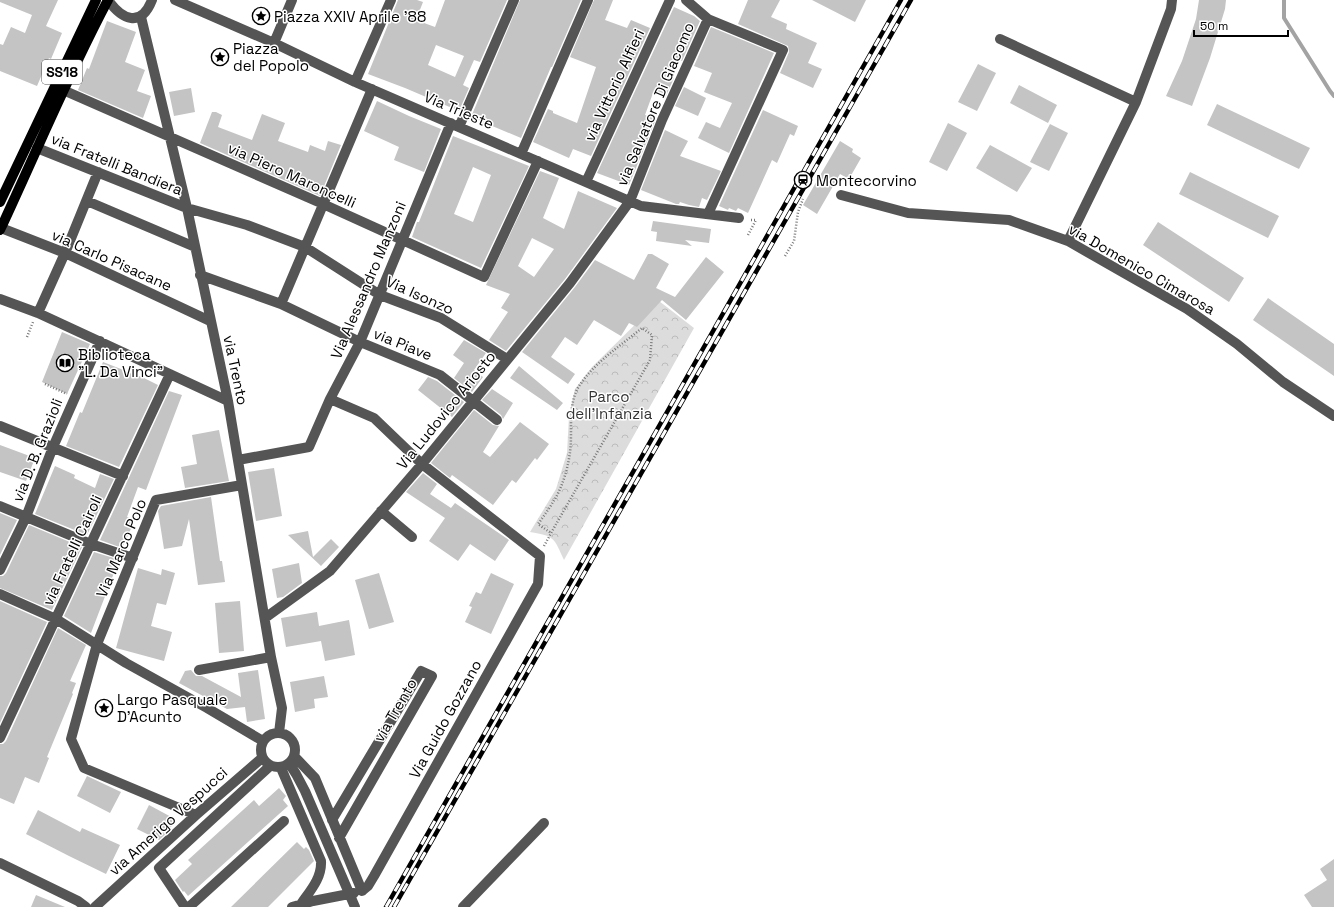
<svg xmlns="http://www.w3.org/2000/svg" width="1334" height="907" viewBox="0 0 1334 907" font-family="'Space Grotesk',sans-serif">
<defs>
<pattern id="forest-crowns" width="20" height="18" patternUnits="userSpaceOnUse"><rect width="20" height="18" fill="#dcdcdc"/><path d="M2 6a3 3 0 1 1 6 0M12 15a3 3 0 1 1 6 0" fill="none" stroke="#bbb"/></pattern>
</defs>
<rect width="100%" height="100%" fill="#fff"/>
<path fill="url(#forest-crowns)" d="M 659,301 L 694,328 L 564,560 C 554,538 555,536 530,532 L 556,489 L 567,453 L 569,416 L 575,389 L 592,367 Z"/>
<g fill="none" stroke-linecap="round" stroke-linejoin="round">
<path stroke="#a3a3a3" stroke-width="4" d="M 1284,0 L 1284,18 L 1330,91 L 1334,96"/>
</g>
<path fill="#c4c4c4" fill-rule="evenodd" d="M 0,0 L 58,0 L 46,26 L 62,33 L 51,59 L 49,58 L 37,86 L 0,71 L 0,44 L 3,45 L 11,27 L 25,33 L 32,15 L 0,2 Z
M 398,0 L 417,0 L 423,2 L 416,20 L 435,27 L 445,0 L 507,0 L 480,62 L 474,60 L 463,85 L 469,88 L 459,111 L 405,88 L 368,74 ZM 436,45 L 464,56 L 455,77 L 428,65 Z
M 520,0 L 581,0 L 552,67 L 551,67 L 521,138 L 471,117 Z
M 594,0 L 613,0 L 605,20 L 627,28 L 631,20 L 650,28 L 591,156 L 573,149 L 569,158 L 533,142 L 548,109 L 553,111 L 553,113 L 577,123 L 596,67 L 570,57 Z
M 748,0 L 780,0 L 771,17 L 787,24 L 786,29 L 817,43 L 808,63 L 822,69 L 813,88 L 780,73 L 789,52 L 788,46 L 738,24 Z
M 812,0 L 866,0 L 855,22 Z
M 1199,0 L 1226,0 L 1225,9 L 1210,58 L 1192,106 L 1166,96 L 1182,61 L 1196,19 Z
M 674,7 L 694,16 L 700,21 L 682,61 L 677,59 L 670,77 L 674,78 L 665,98 L 653,93 L 645,115 L 656,119 L 629,185 L 597,173 Z
M 107,21 L 136,32 L 125,62 L 145,70 L 137,91 L 151,96 L 143,118 L 78,90 L 87,68 L 89,69 Z
M 711,27 L 774,53 L 729,153 L 698,138 L 706,122 L 720,128 L 732,103 L 704,92 L 712,73 L 694,66 Z
M 978,64 L 996,73 L 977,111 L 958,102 Z
M 1019,85 L 1057,105 L 1048,123 L 1010,103 Z
M 684,87 L 706,98 L 698,116 L 675,106 Z
M 191,88 L 195,112 L 174,116 L 169,92 Z
M 377,101 L 409,116 L 441,129 L 424,172 L 394,160 L 399,147 L 364,131 Z
M 1217,104 L 1310,148 L 1299,169 L 1207,125 Z
M 763,110 L 798,126 L 794,136 L 790,134 L 777,163 L 772,160 L 748,213 L 738,208 L 736,211 L 729,208 L 728,210 L 719,206 Z
M 212,112 L 216,112 L 222,115 L 218,127 L 252,140 L 262,114 L 285,123 L 278,141 L 308,152 L 310,145 L 325,151 L 328,141 L 341,145 L 320,196 L 200,143 Z
M 948,123 L 967,133 L 947,171 L 929,162 Z
M 1050,124 L 1068,133 L 1049,171 L 1030,162 Z
M 665,130 L 688,141 L 680,156 L 721,171 L 707,200 L 702,198 L 699,207 L 689,205 L 680,202 L 679,204 L 676,204 L 641,190 Z
M 453,136 L 529,166 L 481,268 L 412,237 L 417,222 L 419,222 ZM 473,167 L 491,175 L 473,222 L 454,214 Z
M 840,141 L 853,149 L 852,152 L 861,158 L 849,179 L 840,174 L 817,214 L 803,205 Z
M 990,145 L 1032,168 L 1017,192 L 976,168 Z
M 540,171 L 559,178 L 543,218 L 564,229 L 578,191 L 617,208 L 565,279 L 506,351 L 489,340 L 508,312 L 501,308 L 510,294 L 486,285 ZM 532,238 L 554,249 L 534,277 L 518,266 Z
M 1190,172 L 1279,216 L 1268,238 L 1179,194 Z
M 653,221 L 711,229 L 709,243 L 685,240 L 692,246 L 656,241 L 657,232 L 651,231 Z
M 1158,222 L 1244,278 L 1229,302 L 1143,245 Z
M 648,254 L 652,254 L 669,264 L 656,288 L 675,297 L 706,257 L 724,272 L 686,320 L 662,300 L 637,327 L 629,323 L 621,336 L 594,320 L 577,345 L 565,337 L 551,357 L 575,374 L 568,384 L 522,352 L 575,287 L 595,260 L 634,280 Z
M 1268,298 L 1334,344 L 1334,376 L 1253,320 Z
M 62,332 L 90,344 L 67,394 L 42,382 Z
M 464,340 L 486,353 L 474,370 L 483,377 L 472,392 L 454,378 L 464,363 L 453,355 Z
M 103,362 L 144,378 L 158,385 L 119,467 L 66,446 L 80,412 L 82,413 Z
M 519,366 L 563,403 L 557,410 L 510,378 Z
M 428,377 L 437,381 L 464,402 L 452,417 L 418,390 Z
M 492,389 L 513,403 L 503,419 L 501,415 L 482,400 Z
M 169,391 L 182,395 L 146,490 L 138,487 L 127,517 L 135,520 L 122,548 L 100,540 Z
M 474,410 L 493,425 L 499,426 L 483,452 L 490,457 L 520,422 L 549,444 L 537,460 L 535,458 L 516,483 L 512,480 L 493,505 L 452,475 L 450,478 L 431,463 Z
M 219,430 L 229,481 L 185,488 L 181,467 L 197,464 L 192,435 Z
M 0,445 L 35,458 L 26,481 L 0,472 Z
M 55,466 L 75,475 L 74,478 L 95,488 L 100,474 L 114,479 L 87,535 L 35,514 Z
M 274,468 L 282,516 L 256,521 L 248,472 Z
M 423,473 L 437,484 L 430,494 L 451,508 L 455,503 L 509,540 L 495,561 L 470,544 L 458,561 L 429,541 L 445,518 L 406,492 Z
M 211,497 L 220,561 L 222,561 L 225,582 L 198,585 L 189,519 L 182,546 L 164,549 L 158,511 L 161,506 Z
M 0,513 L 17,520 L 0,555 Z
M 29,525 L 82,547 L 52,610 L 0,588 L 0,576 L 3,576 L 6,573 Z
M 308,531 L 313,557 L 331,539 L 339,547 L 321,566 L 288,535 Z
M 94,552 L 117,559 L 114,564 L 117,565 L 91,633 L 64,616 Z
M 299,563 L 302,583 L 283,597 L 277,598 L 272,569 Z
M 138,568 L 161,575 L 162,569 L 175,573 L 166,605 L 157,603 L 151,626 L 172,632 L 164,661 L 116,648 Z
M 379,573 L 394,622 L 369,629 L 355,580 Z
M 491,573 L 514,584 L 491,634 L 465,622 L 472,607 L 469,606 L 476,592 L 481,594 Z
M 0,601 L 47,622 L 0,723 Z
M 240,601 L 244,651 L 219,653 L 215,603 Z
M 317,612 L 319,626 L 349,620 L 355,655 L 325,661 L 321,641 L 286,647 L 281,618 Z
M 58,628 L 86,645 L 70,681 L 76,683 L 72,693 L 73,694 L 47,757 L 49,758 L 39,783 L 25,777 L 14,804 L 0,798 L 0,744 L 3,744 L 6,741 Z
M 191,670 L 196,676 L 202,676 L 241,697 L 238,673 L 258,670 L 265,719 L 247,722 L 245,707 L 227,709 L 179,683 L 185,671 Z
M 324,676 L 328,697 L 314,699 L 315,708 L 295,712 L 290,682 Z
M 87,776 L 121,792 L 110,813 L 77,796 Z
M 279,788 L 286,796 L 283,800 L 288,806 L 188,896 L 184,891 L 183,892 L 175,880 L 192,864 L 188,860 L 254,800 L 259,806 Z
M 149,805 L 175,819 L 169,831 L 159,840 L 137,829 Z
M 38,810 L 80,832 L 82,828 L 120,845 L 106,874 L 69,856 L 26,834 Z
M 297,842 L 304,849 L 306,847 L 309,850 L 314,861 L 268,907 L 231,907 Z
M 1334,859 L 1334,907 L 1312,907 L 1304,895 L 1327,880 L 1320,869 Z
M 36,895 L 65,907 L 31,907 Z"/>
<g fill="none" stroke-linecap="round" stroke-linejoin="round">
<path stroke="#777" stroke-width="2.5" stroke-dasharray="1 2" stroke-linecap="butt" d="M 748,235 L 756,220 L 749,220
M 785,256 L 794,241 L 798,212 L 803,199
M 27,337 L 33,322
M 45,384 L 67,394
M 544,546 L 555,526 L 650,360 L 652,335 L 642,328 C 620,346 594,363 579,386 C 567,406 573,431 570,452 C 568,468 563,485 555,499 C 550,507 544,516 538,524 L 551,533"/>
<path stroke="#555" stroke-width="10" d="M 108,0 C 122,20 141,28 152,0
M 175,0 L 274,43 L 355,82 L 641,206 L 739,218
M 686,0 L 708,19 L 783,50 L 708,214
M 141,17 L 187,208 L 228,401 L 271,657 L 282,708 L 279,733
M 1000,39 L 1136,102
M 274,43 L 292,0
M 355,82 L 391,0
M 63,90 L 323,204 L 484,277 L 538,161
M 459,127 L 514,0
M 37,148 L 187,208 L 247,225 L 305,247 L 380,295 L 441,318 L 507,359
M 521,154 L 588,0
M 586,182 L 670,0
M 841,195 L 908,213 L 1009,220 L 1068,241 L 1187,309 L 1237,344 L 1283,382 L 1334,416
M 87,201 L 195,247
M 1,228 L 65,253 L 210,321
M 1068,241 L 1136,102 L 1171,9 L 1172,0
M 200,275 L 281,304 L 360,342 L 440,375 L 497,420
M 0,299 L 38,313 L 228,401
M 281,304 L 372,89
M 38,313 L 65,253 L 98,172
M 330,399 L 374,418 L 422,464 L 540,556 L 538,584 L 374,876 L 368,886 L 362,891
M 0,426 L 123,476
M 238,460 L 309,447 L 330,399 L 360,342 L 451,123
M 0,506 L 91,544 L 133,558
M 381,511 L 412,537
M 0,570 L 26,517 L 53,447 L 100,341
M 0,594 L 56,619 L 126,663 L 207,708 L 263,741
M 265,618 L 330,571 L 422,464 L 570,283 L 630,201 L 662,120 L 708,19
M 199,670 L 271,657
M261 750a17 17 0 1 1 34 0a17 17 0 1 1-34 0Z
M 0,738 L 170,374
M 294,756 L 315,778 L 362,891
M 289,763 L 296,774 L 305,791 L 355,907
M 281,768 L 321,861 C 322,878 310,891 301,904
M 196,815 L 84,768 L 71,739 L 97,644 L 156,500 L 242,485
M 332,820 L 421,671 L 432,676 L 339,838
M 0,863 L 78,901 L 86,907
M 95,907 L 196,815 L 262,758
M 185,907 L 159,868 L 270,766
M 189,907 L 284,821
M 292,907 L 313,901 L 354,893
M 463,907 L 544,823"/>
<path stroke="#000" stroke-width="10" d="M 0,202 L 96,0
M 0,230 C 36,153 68,75 108,0"/>
<defs>
<path id="rail" d="M 386,907 L 901,0
M 394,907 L 911,0"/>
</defs>
<use href="#rail" stroke="#000" stroke-width="4.5"/>
<use href="#rail" stroke="#fff" stroke-width="3" stroke-dasharray="9" stroke-linecap="butt"/>
</g>
<defs>
<symbol id="sight-ring" viewBox="-11 -11 22 22"><circle r="9.5" fill="#fff" stroke="#000" stroke-width="1.5"/><path d="M0-6L1.8-2.2L6-1.7L2.9 1.2L3.7 5.4L0 3.3L-3.7 5.4L-2.9 1.2L-6-1.7L-1.8-2.2Z" fill="#000"/></symbol>
<symbol id="station-ring" viewBox="-11 -11 22 22"><circle r="9.5" fill="#fff" stroke="#000" stroke-width="1.5"/><path d="M-3-6H3Q5-6 5-4V2Q5 4 3 4L4.5 6H3L1.5 4h-3L-3 6H-4.5L-3 4Q-5 4-5 2V-4Q-5-6-3-6ZM-3.5-4v3h7v-3ZM-3.5 1v1.5H-2V1ZM2 1v1.5H3.5V1Z" fill="#000"/></symbol>
<symbol id="library-ring" viewBox="-11 -11 22 22"><circle r="9.5" fill="#fff" stroke="#000" stroke-width="1.5"/><path d="M-6-4Q-3-5.5-.7-3.5V5Q-3 3-6 4ZM6-4Q3-5.5 .7-3.5V5Q3 3 6 4Z" fill="#000"/></symbol>
</defs>
<g fill-rule="evenodd">
<use href="#sight-ring" x="251" y="6" width="20" height="20"/>
<use href="#sight-ring" x="210" y="47" width="20" height="20"/>
<use href="#station-ring" x="793" y="170" width="20" height="20"/>
<use href="#library-ring" x="55" y="353" width="20" height="20"/>
<use href="#sight-ring" x="94" y="698" width="20" height="20"/>
</g>
<g text-anchor="middle" dominant-baseline="central" stroke-width="3" stroke-linejoin="round" paint-order="stroke">
<rect fill="#fff" stroke="#4c4c4c" stroke-width="1" x="42" y="60" width="40" height="24" rx="3"/>
<g font-size="14" font-weight="bold" fill="#000">
<text x="62" y="72">SS18</text>
</g>
<g font-size="15" fill="#000" stroke="#fff" text-anchor="start">
<text x="274" y="16">Piazza XXIV Aprile '88</text>
<text x="233" y="48">Piazza<tspan x="233" dy="17">del Popolo</tspan></text>
<text x="816" y="180">Montecorvino</text>
<text x="78" y="354">Biblioteca<tspan x="78" dy="17">"L. Da Vinci"</tspan></text>
<text x="117" y="699">Largo Pasquale<tspan x="117" dy="17">D'Acunto</tspan></text>
</g>
<g font-size="15" fill="#000" stroke="#fff">
<text transform="translate(614 85) rotate(-65)">via Vittorio Alfieri</text>
<text transform="translate(655 104) rotate(-67)">via Salvatore Di Giacomo</text>
<text transform="translate(459 110) rotate(23)">Via Trieste</text>
<text transform="translate(117 164) rotate(22)">via Fratelli Bandiera</text>
<text transform="translate(292 175) rotate(24)">via Piero Maroncelli</text>
<text transform="translate(112 260) rotate(24)">via Carlo Pisacane</text>
<text transform="translate(1142 269) rotate(30)">via Domenico Cimarosa</text>
<text transform="translate(368 280) rotate(-67)">Via Alessandro Manzoni</text>
<text transform="translate(420 295) rotate(24)">Via Isonzo</text>
<text transform="translate(403 344) rotate(22)">via Piave</text>
<text transform="translate(236 370) rotate(78)">via Trento</text>
<text transform="translate(446 410) rotate(-51)">Via Ludovico Ariosto</text>
<text transform="translate(37 450) rotate(-68)">via D. B. Grazioli</text>
<text transform="translate(121 548) rotate(-67)">Via Marco Polo</text>
<text transform="translate(72 550) rotate(-65)">via Fratelli Cairoli</text>
<text transform="translate(395 710) rotate(-60)">via Trento</text>
<text transform="translate(445 719) rotate(-61)">Via Guido Gozzano</text>
<text transform="translate(168 821) rotate(-42)">via Amerigo Vespucci</text>
</g>
<g font-size="15" fill="#333" stroke="#fff">
<text x="609" y="396">Parco<tspan x="609" dy="17">dell'Infanzia</tspan></text>
</g>
</g>
<path d="M1194 30v6h94v-6" fill="none" stroke="#000000" stroke-width="2"/>
<text x="1200" y="30" font-size="12" fill="#000000" stroke="#ffffff" stroke-width="3" paint-order="stroke">50 m</text>
</svg>
